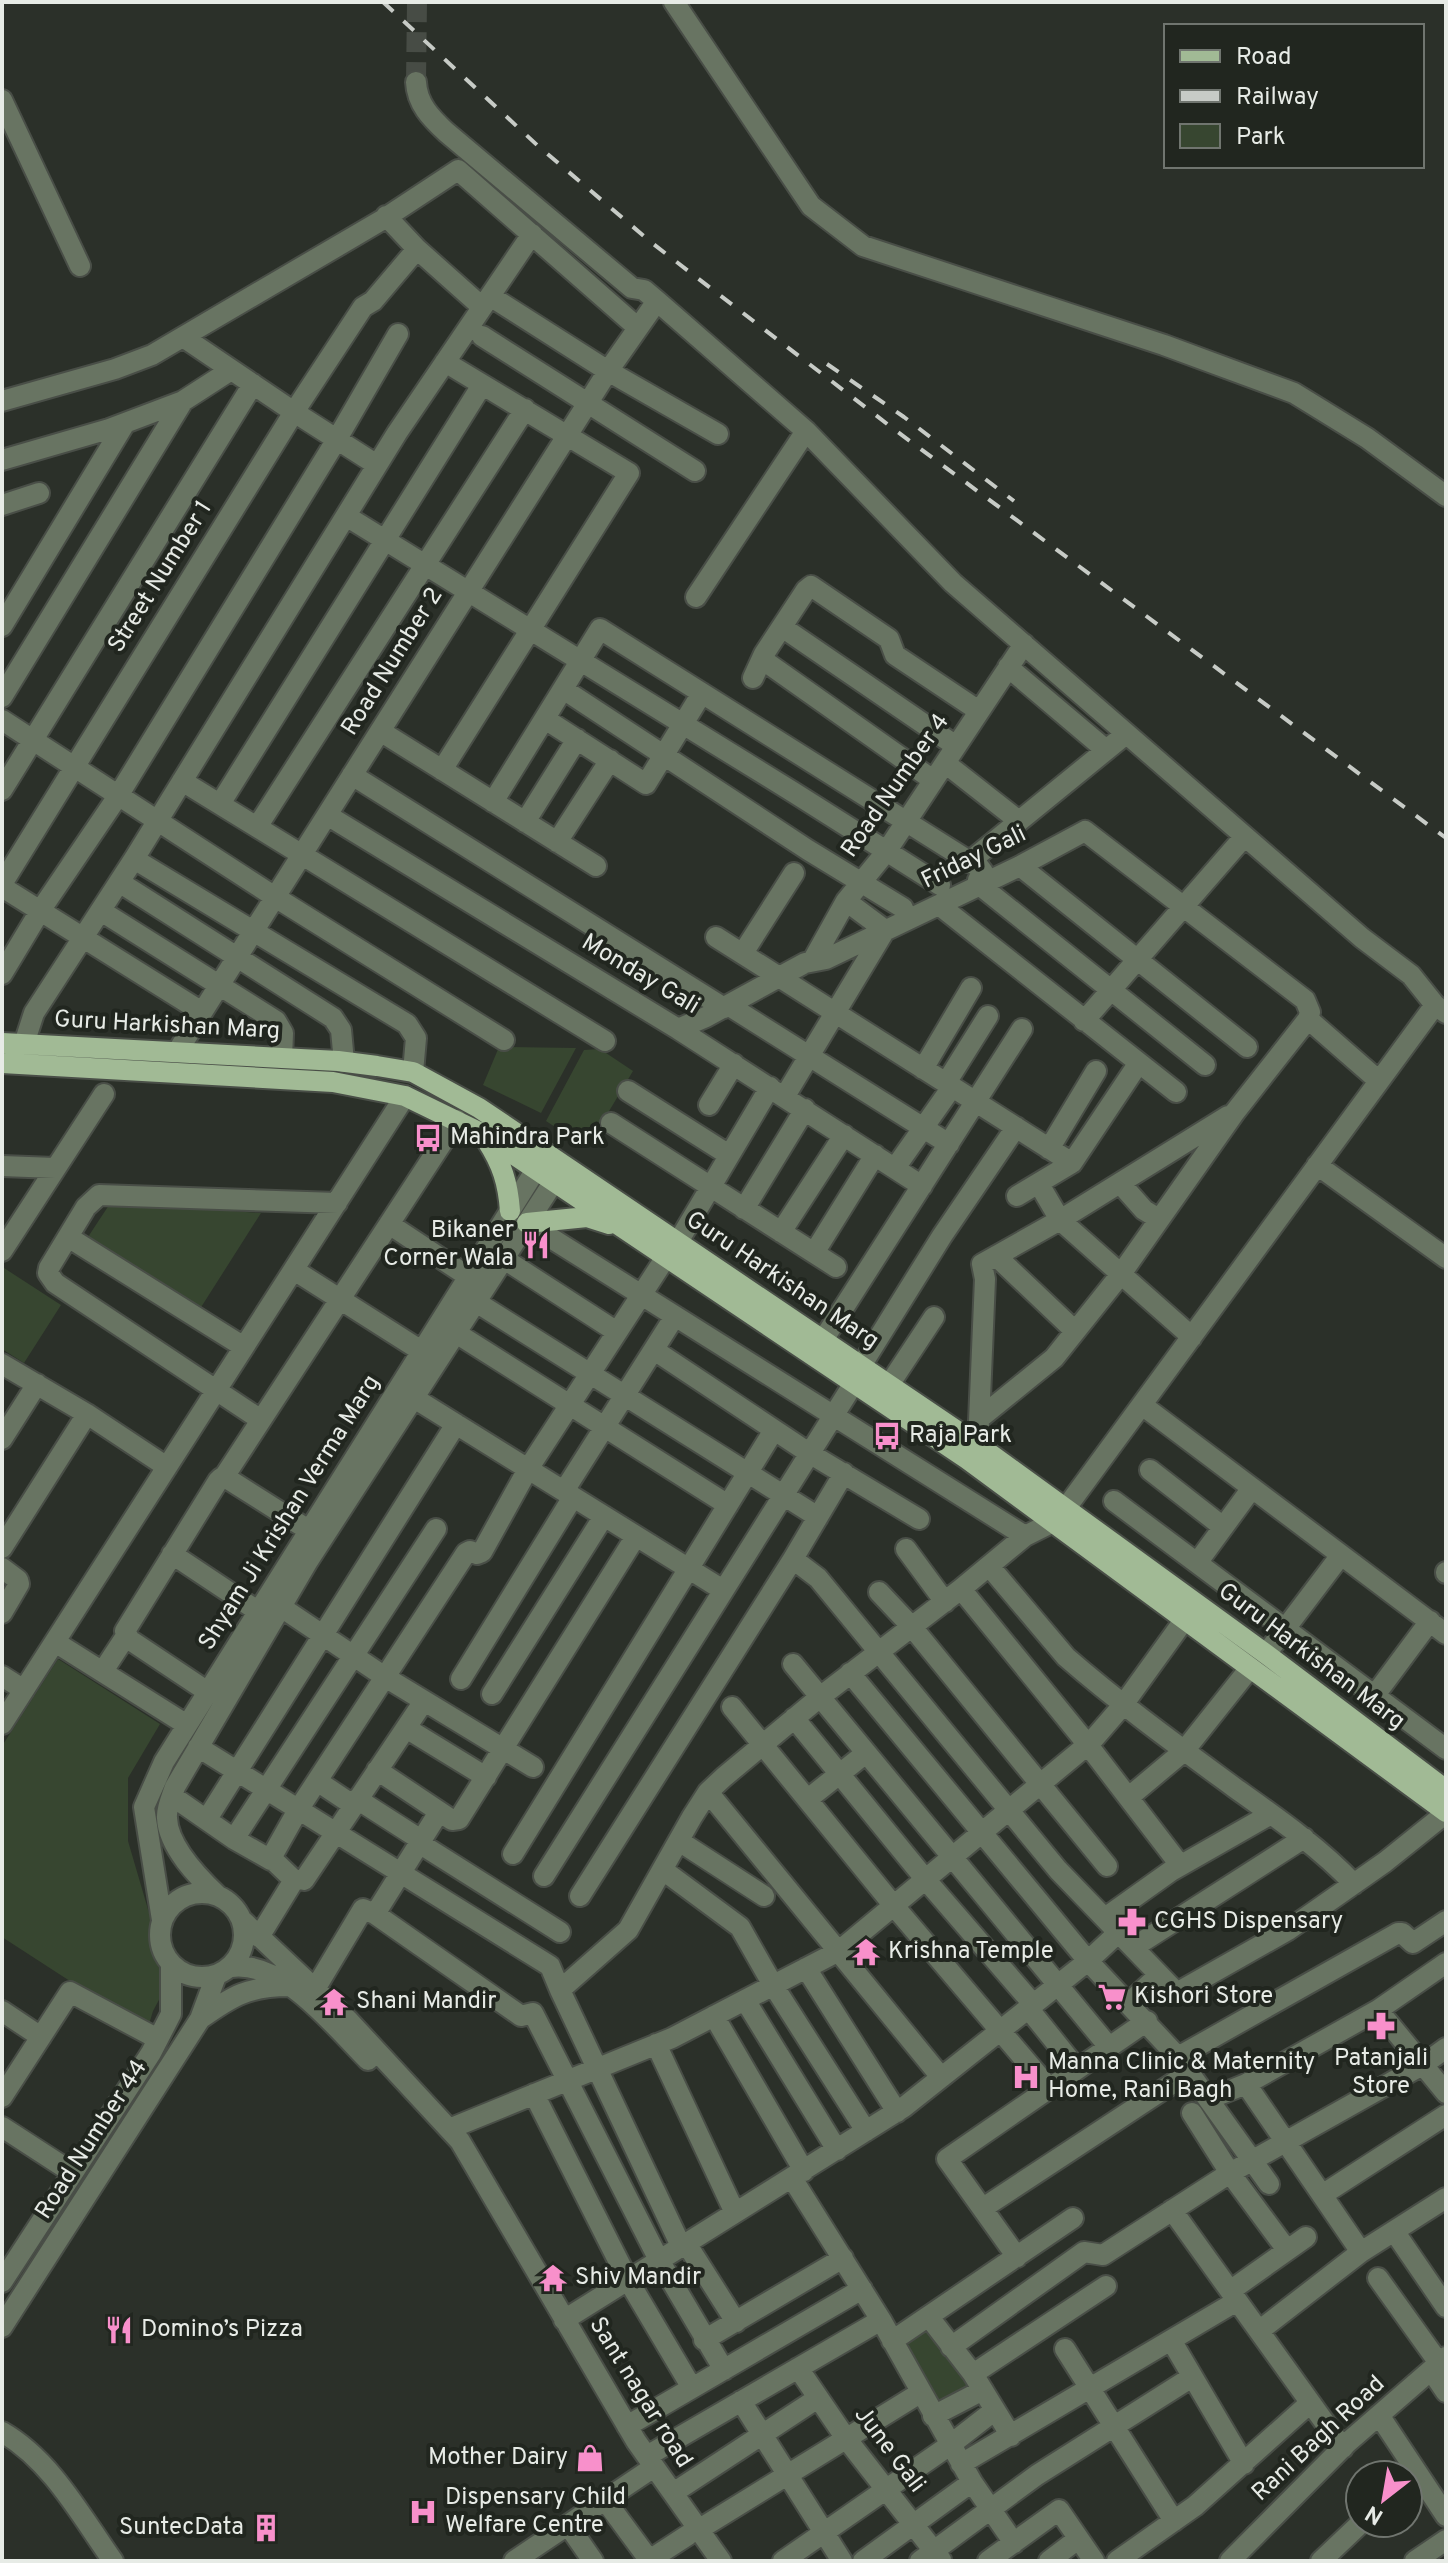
<svg xmlns="http://www.w3.org/2000/svg" width="1448" height="2563" viewBox="0 0 1448 2563" font-family="Overpass,sans-serif">
<rect width="100%" height="100%" fill="#2b3029"/>
<path fill="#374630" d="M 499,1047 L 576,1048 L 541,1113 L 483,1085 Z
M 600,1049 L 633,1071 L 587,1148 L 546,1121 L 584,1050 Z
M 111,1202 L 261,1213 L 198,1312 L 86,1240 Z
M 4,1268 L 61,1305 L 24,1363 L 2,1349 L 2,1272 Z
M 58,1659 L 160,1724 L 128,1778 L 128,1841 L 169,1981 L 153,2011 L 147,2031 L 2,1937 L 2,1746 Z
M 929,2321 L 979,2389 L 933,2412 L 894,2343 Z"/>
<g fill="none" stroke-linecap="round" stroke-linejoin="round">
<path stroke="#474c45" stroke-width="20" stroke-dasharray="20 10" stroke-linecap="butt" d="M 416,82 L 417,2"/>
<defs>
<path id="minor" d="M 674,2 L 811,206 L 863,246 L 1164,345 L 1294,393 L 1367,438 L 1446,496
M 416,82 C 417,104 431,118 446,132 L 632,288 L 644,290 L 657,301 L 806,431 L 953,583 L 1362,938 L 1411,975 L 1435,1005 L 1446,1013
M 2,100 L 80,266
M 386,216 L 417,249 L 482,307
M 490,296 L 608,371 L 718,434
M 482,336 L 695,471
M 2,401 L 115,369 L 152,355 L 382,220 L 458,170 L 637,327
M 2,460 L 109,429 L 183,401 L 231,370
M 377,465 L 294,412 L 363,307 L 373,301 L 417,249
M 2,505 L 39,493
M 346,516 L 793,792 L 940,885
M 696,597 L 806,431
M 2,626 L 125,423
M 782,627 L 956,746
M 763,660 L 933,780
M 1008,667 L 1106,750
M 753,678 L 764,654 L 806,590 L 811,586 L 889,639 L 895,655 L 979,711
M 563,689 L 808,850 L 903,908
M 2,697 L 183,401
M 545,719 L 646,784 L 702,693
M 2,720 L 275,897 L 504,1040
M 380,731 L 596,866
M 945,763 L 1019,821
M 442,770 L 629,473 L 445,362
M 352,775 L 724,1008
M 182,781 L 605,1041
M 2,790 L 253,384
M 493,802 L 600,629 L 980,868 L 983,872 L 978,880 L 982,887 L 1205,1065
M 220,804 L 482,385
M 327,815 L 678,1029 L 922,1186
M 525,822 L 577,739
M 257,827 L 525,409
M 557,842 L 610,760
M 134,859 L 407,1024 L 416,1038 L 413,1072
M 969,862 L 1126,734
M 1020,866 L 1247,1047
M 119,882 L 333,1018 L 341,1030 L 344,1062
M 2,884 L 294,412 L 183,337
M 2,887 L 202,1012
M 846,901 L 885,930
M 939,905 L 1176,1092
M 101,911 L 276,1021 L 283,1033 L 282,1058
M 716,937 L 1072,1163
M 743,953 L 794,873
M 813,960 L 846,901 L 886,852 L 1024,644
M 2,974 L 40,911 L 118,796 L 337,439 L 398,334
M 728,1005 L 949,1144
M 1308,1019 L 1379,1081
M 1084,1021 L 1244,837
M 678,1029 L 706,1017 L 805,963 L 826,959 L 1020,866 L 1085,831 L 1305,1000 L 1310,1012 L 1308,1019 L 1235,1112 L 1121,1274 L 1054,1358 L 980,1418
M 24,1044 L 34,1013 L 134,859 L 397,433 L 532,234
M 177,1052 L 608,371 L 657,301
M 923,1069 L 971,988
M 946,1083 L 988,1016
M 628,1091 L 729,1155
M 785,1096 L 885,930
M 709,1105 L 734,1064
M 611,1123 L 836,1267
M 1049,1149 L 1096,1071
M 1317,1165 L 1446,1258
M 2,1166 L 55,1168
M 895,1168 L 952,1087
M 1120,1183 L 1144,1210 L 1159,1219
M 1039,1184 L 1060,1220 L 1192,1337
M 1017,1196 L 1072,1163 L 1138,1064
M 744,1209 L 805,1109
M 527,1223 L 1025,1536
M 389,1224 L 469,1277
M 781,1232 L 844,1135
M 68,1237 L 244,1347
M 678,1242 L 770,1087
M 2,1251 L 104,1094
M 814,1253 L 875,1155
M 996,1256 L 1075,1331
M 504,1259 L 617,1332
M 294,1270 L 423,1352
M 476,1302 L 818,1517
M 456,1333 L 728,1505
M 823,1340 L 1022,1029
M 654,1350 L 809,1453 L 919,1519
M 2,1364 L 87,1414 L 167,1467
M 861,1366 L 942,1236 L 1016,1127
M 889,1385 L 934,1317
M 414,1398 L 723,1590
M 1142,1405 L 1446,1634
M 261,1420 L 55,1283 L 48,1273 L 49,1268 L 86,1207 L 99,1195 L 337,1203
M 2,1439 L 37,1384
M 978,1445 L 985,1279 L 982,1264 L 1060,1220 L 1228,1116
M 1150,1470 L 1223,1527
M 224,1477 L 457,1120
M 564,1491 L 675,1316
M 1114,1501 L 1446,1749
M 1066,1508 L 1435,1005
M 2,1548 L 87,1414
M 906,1549 L 945,1602
M 172,1554 L 259,1612
M 793,1559 L 818,1578 L 1058,1870 L 1175,1991 L 1182,1990 L 1288,1930 L 1385,1862 L 1446,1813
M 1197,1563 L 1252,1488
M 990,1567 L 1066,1657 C 1120,1704 1178,1746 1235,1788 C 1277,1818 1319,1847 1354,1884
M 2,1568 L 18,1580 L 19,1584 L 2,1613
M 1446,1572 L 1446,1573
M 961,1589 L 1088,1745 L 1180,1865
M 879,1592 L 912,1627 L 1107,1866
M 281,1607 L 385,1677 L 533,1767
M 55,1642 L 187,1725
M 1266,1654 L 1341,1555
M 793,1664 L 1109,2047
M 103,1671 L 126,1636
M 850,1673 L 1088,1961 L 1178,2057 L 1269,2184
M 2,1676 L 24,1690
M 461,1679 L 573,1497
M 208,1692 L 130,1640 L 125,1631 L 218,1481 L 221,1478 L 228,1479 L 310,1531
M 492,1694 L 604,1516
M 1375,1695 L 1430,1621
M 732,1707 L 894,1906 L 1049,2088
M 794,1718 L 926,1880 L 1033,2004
M 2,1724 L 405,1096
M 406,1728 L 486,1777
M 198,1747 L 542,1961 L 550,1966 L 560,1990
M 377,1770 L 452,1820 L 459,1819 L 636,1536
M 317,1781 L 353,1805
M 708,1792 L 941,2077
M 172,1796 L 234,1839 L 271,1860
M 1129,1797 L 1184,1751 L 1250,1668
M 357,1799 L 421,1840
M 808,1799 L 866,1753
M 207,1819 L 456,1424
M 234,1839 L 436,1529
M 679,1841 L 764,1896
M 419,1843 L 560,1932
M 513,1854 L 774,1430
M 663,1870 L 740,1927 L 773,1985 L 866,2131
M 544,1876 L 854,1383
M 304,1880 L 424,1701
M160 1935a42 42 0 1 1 84 0a42 42 0 1 1-84 0Z
M 218,1896 C 199,1878 168,1847 167,1818 C 166,1809 172,1796 175,1787 L 308,1561 L 562,1169
M 580,1896 L 793,1559 L 844,1473
M 375,1914 L 439,1812
M 1105,1918 L 1171,1871 L 1271,1814
M 162,1920 L 144,1807 L 164,1762 L 545,1155
M 243,1921 L 348,2020 L 460,2141 L 636,2441 L 721,2561
M 259,1937 L 294,1880 L 271,1858 L 298,1810 L 466,1553 L 470,1551 L 477,1554 L 482,1552 L 528,1469 L 666,1257
M 1134,1947 L 1304,1838
M 231,1967 C 283,1960 334,2026 368,2060
M 806,1968 L 897,2112
M 315,1989 L 363,1909 L 375,1914 L 521,2016 L 533,2013 L 659,2260 L 724,2370
M 745,2000 L 837,2150
M 1129,2003 L 1159,1975
M 1028,2008 L 1077,2069
M 1378,2010 L 1446,2093
M 2,2011 L 41,2037
M 714,2016 L 804,2171
M 200,2019 C 232,1996 249,1986 289,1986
M 656,2044 L 735,2213
M 1178,2057 L 1398,1933 L 1402,1933 L 1413,1943 L 1446,1921
M 1246,2084 L 1378,2010 L 1446,1963
M 534,2094 L 628,2280 L 692,2388
M 2,2097 L 70,1992 L 158,2039
M 1209,2099 L 1246,2084 L 1361,2252
M 1192,2113 L 1230,2173 L 1287,2250
M 2,2127 L 73,2173
M 449,2129 L 672,2038 L 839,1951 L 1091,1742 L 1123,1705 L 1185,1619
M 792,2178 L 881,2320 L 972,2482 L 1014,2543
M 1322,2195 L 1446,2115
M 983,2208 L 1190,2072
M 1172,2210 L 1343,2448
M 1394,2231 L 1446,2307
M 686,2243 L 736,2322
M 681,2246 L 560,1990 L 628,1930 L 692,1817 L 708,1792 L 724,1777 L 820,1697 L 961,1589 L 1025,1536 L 1053,1522
M 1017,2257 L 947,2159 L 1147,2021
M 1378,2278 L 1439,2363
M 2,2282 L 151,2053 L 171,2014 L 171,1964
M 1230,2291 L 1306,2237
M 929,2317 L 973,2374 L 1011,2436
M 564,2320 L 904,2107 L 1088,1961 L 1119,1932
M 2,2327 L 200,2019 L 216,1976
M 1259,2331 L 1361,2252 L 1446,2198
M 704,2340 L 843,2258
M 1171,2340 L 1244,2464
M 892,2341 L 1073,2218
M 951,2347 L 1084,2252 L 1103,2255 L 1230,2173 L 1424,2064 L 1446,2048
M 1065,2349 L 1174,2521
M 798,2368 L 845,2437 L 941,2560
M 1431,2370 L 1446,2392
M 973,2374 L 1106,2286
M 741,2401 L 842,2561
M 1379,2415 L 1446,2516
M 933,2416 L 983,2390
M 627,2426 L 862,2289
M 2,2432 C 51,2460 81,2516 113,2561
M 647,2456 L 881,2320
M 961,2464 L 1237,2301
M 673,2493 L 818,2398
M 605,2500 L 650,2561
M 568,2525 L 593,2561
M 698,2530 L 920,2393
M 514,2561 L 654,2467
M 648,2561 L 688,2535
M 783,2561 L 950,2445 L 995,2410
M 863,2561 L 972,2482
M 920,2561 L 1037,2475 L 1192,2377
M 988,2561 L 1059,2510 L 1094,2561
M 1049,2561 L 1078,2539
M 1117,2561 L 1195,2506 L 1310,2403
M 1230,2561 L 1347,2443 L 1446,2357
M 1321,2561 L 1361,2523
M 1415,2561 L 1446,2540"/>
<path id="major" d="M 2,1043 L 338,1061 L 377,1066 L 413,1072 L 479,1108 L 978,1445 L 1266,1654 L 1446,1790
M 2,1063 L 333,1082 L 405,1096 L 483,1134 L 967,1459 L 1446,1812
M 487,1141 C 502,1164 508,1183 510,1211
M 527,1223 L 587,1217 L 609,1224"/>
</defs>
<use href="#minor" stroke="#494e47" stroke-width="24"/>
<use href="#major" stroke="#494e47" stroke-width="24"/>
<use href="#minor" stroke="#687462" stroke-width="20"/>
<use href="#major" stroke="#a1ba95" stroke-width="20"/>
<path stroke="#c7cbc6" stroke-width="4" stroke-dasharray="14 14" stroke-linecap="butt" d="M 383,2 L 537,145 L 652,243 L 895,430 L 1446,838
M 827,364 L 904,417 L 1014,501"/>
</g>
<defs>
<symbol id="bus-bare" viewBox="-9 -9 18 18"><path d="M-5-6H5V4H4V6H2V4H-2V6H-4V4H-5ZM-3.5-4V0h7V-4ZM-3.5 1.2v1.5H-2V1.2ZM2 1.2v1.5H3.5V1.2Z" fill="#f890cb" stroke="#21261f" stroke-width="2.5" paint-order="stroke"/></symbol>
<symbol id="restaurant-bare" viewBox="-9 -9 18 18"><path d="M-5-6h1v4h1v-4h1v4h1v-4h1v5L-1.5 .5V6h-2V.5L-5-1ZM5-6V6H3V1.5H1.5Q1.5-4 5-6Z" fill="#f890cb" stroke="#21261f" stroke-width="2.5" paint-order="stroke"/></symbol>
<symbol id="pharmacy-bare" viewBox="-9 -9 18 18"><path d="M-2-6h4v4h4v4h-4v4h-4v-4h-4v-4h4Z" fill="#f890cb" stroke="#21261f" stroke-width="2.5" paint-order="stroke"/></symbol>
<symbol id="temple-bare" viewBox="-9 -9 18 18"><path d="M0-6L5-2H3V0L6.5 2.5H4V6H1.5V3h-3V6H-4V2.5H-6.5L-3 0V-2H-5Z" fill="#f890cb" stroke="#21261f" stroke-width="2.5" paint-order="stroke"/></symbol>
<symbol id="supermarket-bare" viewBox="-9 -9 18 18"><path d="M-6-5.5h2.5l.6 2H6L4.5 2H-2.5L-4.4-4H-6ZM-1.5 3.2a1.3 1.3 0 1 0 .1 0ZM3 3.2a1.3 1.3 0 1 0 .1 0Z" fill="#f890cb" stroke="#21261f" stroke-width="2.5" paint-order="stroke"/></symbol>
<symbol id="hospital-bare" viewBox="-9 -9 18 18"><path d="M-5-5h3v3.5h4V-5h3V5h-3V1.5h-4V5h-3Z" fill="#f890cb" stroke="#21261f" stroke-width="2.5" paint-order="stroke"/></symbol>
<symbol id="shop-bare" viewBox="-9 -9 18 18"><path d="M-5-2.5h2.3a2.7 3.5 0 0 1 5.4 0H5L5.5 6h-11ZM-1.5-2.5h3a1.5 2.3 0 0 0-3 0Z" fill="#f890cb" stroke="#21261f" stroke-width="2.5" paint-order="stroke"/></symbol>
<symbol id="building-bare" viewBox="-9 -9 18 18"><path d="M-4-6H4V6H1V3H-1V6H-4ZM-2.5-4.3h1.7v1.8h-1.7ZM.8-4.3h1.7v1.8H.8ZM-2.5-1h1.7V.8h-1.7ZM.8-1h1.7V.8H.8Z" fill="#f890cb" stroke="#21261f" stroke-width="2.5" paint-order="stroke"/></symbol>
</defs>
<g fill-rule="evenodd">
<use href="#bus-bare" x="408" y="1118" width="40" height="40"/>
<use href="#restaurant-bare" x="516" y="1225" width="40" height="40"/>
<use href="#bus-bare" x="867" y="1416" width="40" height="40"/>
<use href="#pharmacy-bare" x="1112" y="1902" width="40" height="40"/>
<use href="#temple-bare" x="846" y="1932" width="40" height="40"/>
<use href="#supermarket-bare" x="1092" y="1977" width="40" height="40"/>
<use href="#temple-bare" x="314" y="1982" width="40" height="40"/>
<use href="#pharmacy-bare" x="1361" y="2006" width="40" height="40"/>
<use href="#hospital-bare" x="1006" y="2057" width="40" height="40"/>
<use href="#temple-bare" x="533" y="2258" width="40" height="40"/>
<use href="#restaurant-bare" x="99" y="2310" width="40" height="40"/>
<use href="#shop-bare" x="570" y="2438" width="40" height="40"/>
<use href="#hospital-bare" x="403" y="2492" width="40" height="40"/>
<use href="#building-bare" x="246" y="2508" width="40" height="40"/>
</g>
<g text-anchor="middle" dominant-baseline="central" stroke-width="8" stroke-linejoin="round" paint-order="stroke">
<g font-size="24" fill="#e7ebe6" stroke="#21261f">
<text transform="translate(161 577) rotate(-58)">Street Number 1</text>
<text transform="translate(393 662) rotate(-58)">Road Number 2</text>
<text transform="translate(896 786) rotate(-55)">Road Number 4</text>
<text transform="translate(974 858) rotate(-26)">Friday Gali</text>
<text transform="translate(640 975) rotate(31)">Monday Gali</text>
<text transform="translate(167 1026) rotate(3)">Guru Harkishan Marg</text>
<text transform="translate(782 1281) rotate(34)">Guru Harkishan Marg</text>
<text transform="translate(290 1513) rotate(-58)">Shyam Ji Krishan Verma Marg</text>
<text transform="translate(1311 1657) rotate(37)">Guru Harkishan Marg</text>
<text transform="translate(92 2140) rotate(-57)">Road Number 44</text>
<text transform="translate(640 2393) rotate(58)">Sant nagar road</text>
<text transform="translate(1319 2439) rotate(-43)">Rani Bagh Road</text>
<text transform="translate(889 2450) rotate(53)">June Gali</text>
</g>
<g font-size="24" fill="#e7ebe6" stroke="#21261f" text-anchor="start">
<text x="450" y="1138">Mahindra Park</text>
<text x="514" y="1231" text-anchor="end">Bikaner<tspan x="514" dy="28">Corner Wala</tspan></text>
<text x="909" y="1436">Raja Park</text>
<text x="1154" y="1922">CGHS Dispensary</text>
<text x="888" y="1952">Krishna Temple</text>
<text x="1134" y="1997">Kishori Store</text>
<text x="356" y="2002">Shani Mandir</text>
<text x="1381" y="2059" text-anchor="middle">Patanjali<tspan x="1381" dy="28">Store</tspan></text>
<text x="1048" y="2063">Manna Clinic &amp; Maternity<tspan x="1048" dy="28">Home, Rani Bagh</tspan></text>
<text x="575" y="2278">Shiv Mandir</text>
<text x="141" y="2330">Domino’s Pizza</text>
<text x="568" y="2458" text-anchor="end">Mother Dairy</text>
<text x="445" y="2498">Dispensary Child<tspan x="445" dy="28">Welfare Centre</tspan></text>
<text x="244" y="2528" text-anchor="end">SuntecData</text>
</g>
</g>
<rect width="1448" height="2563" fill="none" stroke="#e7ebe6" stroke-width="8"/>
<rect x="1164" y="24" width="260" height="144" fill="#21261f" stroke="#70756f" stroke-width="2"/>
<rect x="1180" y="50" width="40" height="12" fill="#a1ba95" stroke="#70756f" stroke-width="2"/>
<text x="1236" y="64" font-size="24" fill="#e7ebe6">Road</text>
<rect x="1180" y="90" width="40" height="12" fill="#c7cbc6" stroke="#70756f" stroke-width="2"/>
<text x="1236" y="104" font-size="24" fill="#e7ebe6">Railway</text>
<rect x="1180" y="124" width="40" height="24" fill="#374630" stroke="#70756f" stroke-width="2"/>
<text x="1236" y="144" font-size="24" fill="#e7ebe6">Park</text>
<g transform="translate(1384 2499) rotate(211)"><circle r="38" fill="#21261f" stroke="#70756f" stroke-width="2"/>
<path d="M0-6L14 30L0 20L-14 30Z" fill="#f890cb"/>
<text y="-12" font-size="22" font-weight="bold" text-anchor="middle" fill="#e7ebe6">N</text>
</g>
</svg>
